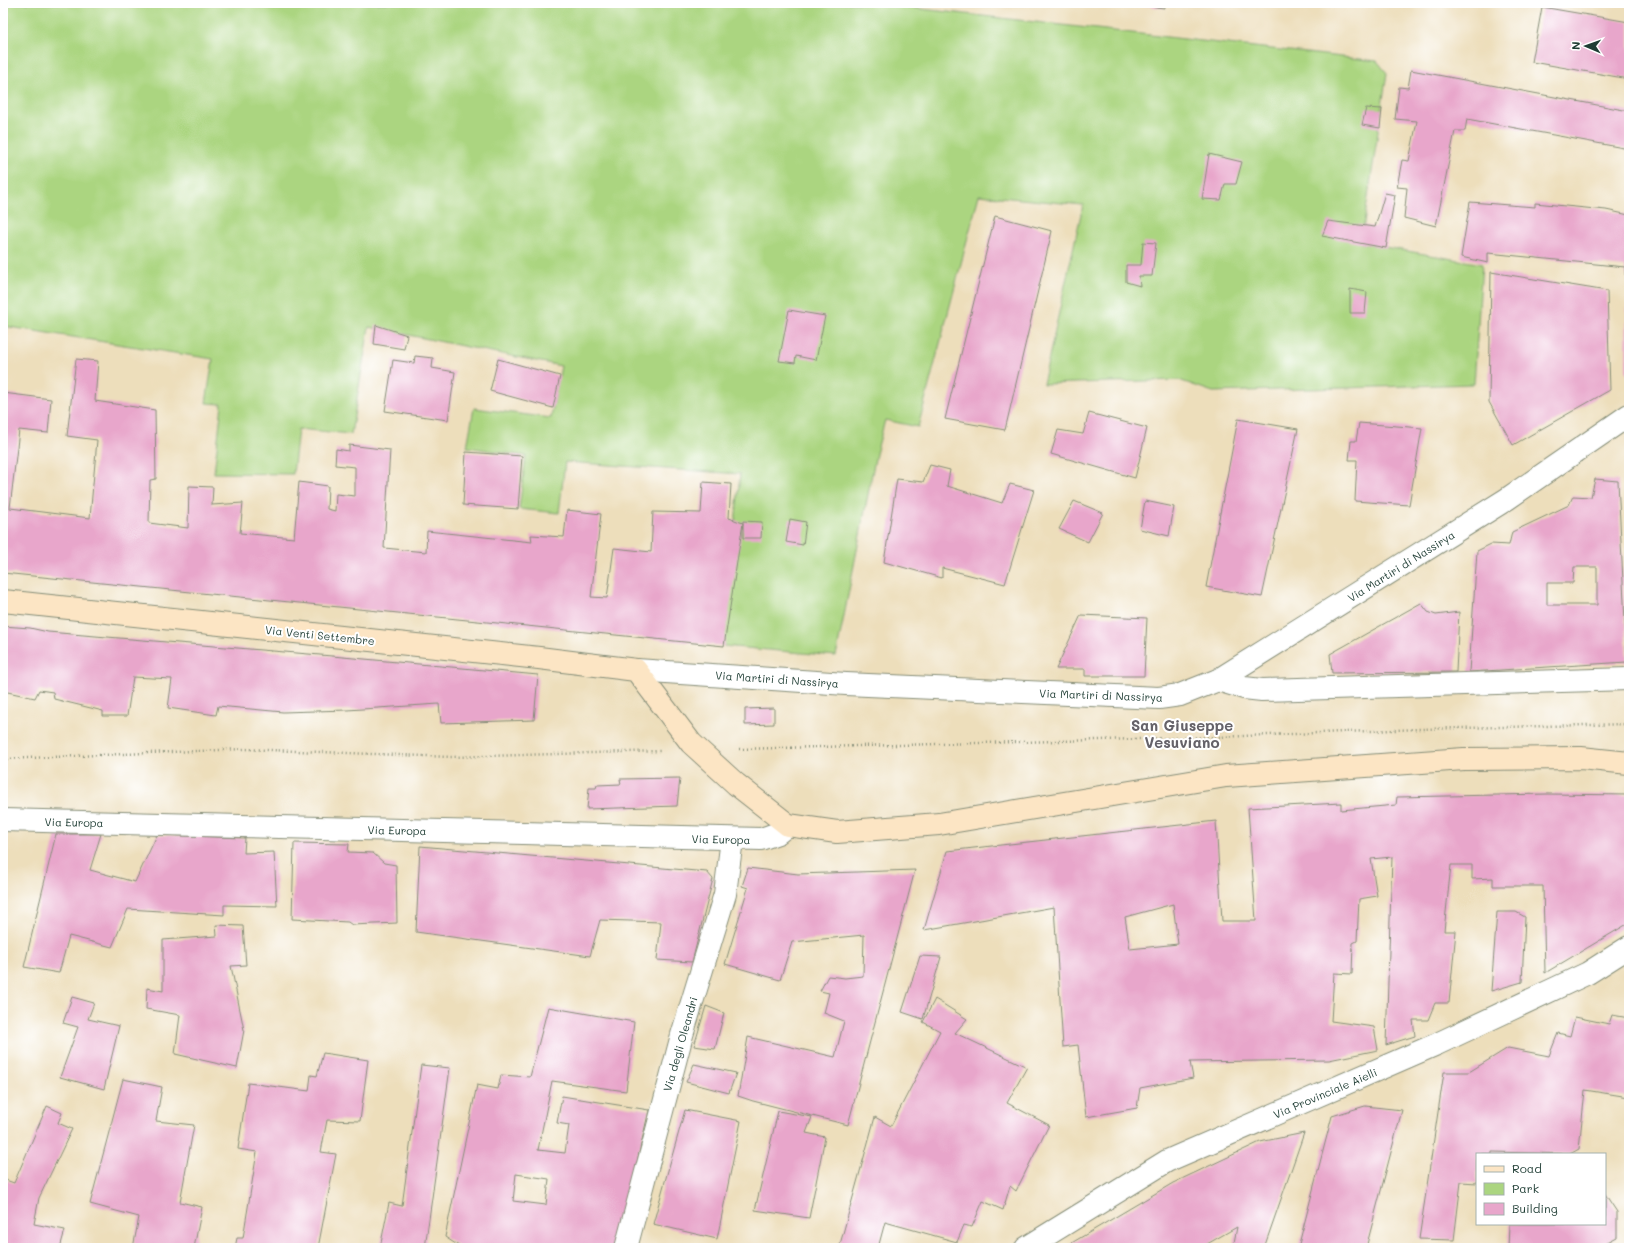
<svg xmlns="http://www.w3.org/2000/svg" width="1632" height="1251" viewBox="0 0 1632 1251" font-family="Mali,sans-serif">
<rect width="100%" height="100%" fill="#fff"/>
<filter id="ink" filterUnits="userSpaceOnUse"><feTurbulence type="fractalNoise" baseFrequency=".025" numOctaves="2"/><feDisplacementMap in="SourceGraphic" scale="8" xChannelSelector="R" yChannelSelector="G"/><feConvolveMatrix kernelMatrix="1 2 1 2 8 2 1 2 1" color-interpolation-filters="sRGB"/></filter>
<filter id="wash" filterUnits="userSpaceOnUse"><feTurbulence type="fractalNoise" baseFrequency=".012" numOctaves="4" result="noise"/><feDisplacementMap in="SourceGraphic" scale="16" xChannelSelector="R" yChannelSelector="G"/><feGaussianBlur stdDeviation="0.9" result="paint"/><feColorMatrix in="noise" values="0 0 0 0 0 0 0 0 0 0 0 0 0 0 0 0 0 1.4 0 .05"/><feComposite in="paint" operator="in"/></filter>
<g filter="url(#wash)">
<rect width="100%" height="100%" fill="#eddebb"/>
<path fill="#abd580" stroke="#65895a" d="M 3,3 L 869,3 L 1377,61 L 1387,73 L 1361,243 L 1482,264 L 1474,384 L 1213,392 L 1179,380 L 1043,384 L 1083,205 L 979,195 L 918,427 L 885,420 L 876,454 L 836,656 L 723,646 L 740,474 L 565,462 L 559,513 L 519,509 L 526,456 L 467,447 L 474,408 L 551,418 L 561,366 L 369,327 L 351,434 L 298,429 L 293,474 L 214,473 L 222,404 L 206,403 L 213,359 L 3,326 Z"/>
<g id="blocks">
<path fill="#e8a6cb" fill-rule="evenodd" d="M 1126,3 L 1164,3 L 1164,8 Z
M 1542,7 L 1629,22 L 1629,79 L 1532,62 Z
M 1411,70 L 1629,111 L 1629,149 L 1467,119 L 1465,131 L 1455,131 L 1436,226 L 1404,218 L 1407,188 L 1397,187 L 1402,160 L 1409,161 L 1417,121 L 1395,119 L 1399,87 L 1408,88 Z
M 1366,108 L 1382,109 L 1380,128 L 1362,125 Z
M 1209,154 L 1242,162 L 1236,184 L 1225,184 L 1221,200 L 1202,199 Z
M 1385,193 L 1395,195 L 1386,248 L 1322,236 L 1328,221 L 1375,227 Z
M 1470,202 L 1535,207 L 1535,203 L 1606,210 L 1629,215 L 1629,276 L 1625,275 L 1625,267 L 1488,253 L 1488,263 L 1461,257 Z
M 995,216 L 1052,231 L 1005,430 L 945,419 Z
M 1143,242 L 1156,243 L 1152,276 L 1139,276 L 1140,286 L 1126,282 L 1126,265 L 1141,265 Z
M 1491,272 L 1607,291 L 1610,390 L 1513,445 L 1489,402 Z
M 1350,289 L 1367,292 L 1365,313 L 1350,313 Z
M 1627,291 L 1629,291 L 1629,373 L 1626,374 Z
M 789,310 L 825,316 L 816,360 L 796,356 L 795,363 L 779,361 Z
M 376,325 L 407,335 L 404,349 L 374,344 Z
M 415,356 L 433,358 L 432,368 L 455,372 L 448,420 L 385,411 L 393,360 L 414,363 Z
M 76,359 L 98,361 L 95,401 L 155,410 L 156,479 L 150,480 L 149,523 L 188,528 L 189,486 L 213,487 L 212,505 L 243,503 L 240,533 L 294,538 L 299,482 L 328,486 L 327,509 L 335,511 L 336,494 L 355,496 L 355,467 L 335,465 L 336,449 L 349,451 L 349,445 L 390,450 L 384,548 L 426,552 L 427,531 L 532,542 L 531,535 L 564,537 L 567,510 L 601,514 L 591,597 L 607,598 L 614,548 L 651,552 L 653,512 L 701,513 L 703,482 L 731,484 L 729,518 L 743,523 L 724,646 L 3,573 L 3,393 L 51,399 L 48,433 L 19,430 L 10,508 L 90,518 L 97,440 L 67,436 Z
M 498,359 L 560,376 L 553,408 L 490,391 Z
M 1089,413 L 1147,428 L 1135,478 L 1051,454 L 1058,430 L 1083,434 Z
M 1238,419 L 1298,429 L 1262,597 L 1206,587 Z
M 1359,423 L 1422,428 L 1409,505 L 1355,501 L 1357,460 L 1349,460 L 1351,441 L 1356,441 Z
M 466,452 L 522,456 L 518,509 L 463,505 Z
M 930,465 L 950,470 L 947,486 L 1002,503 L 1010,484 L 1034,490 L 1005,584 L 942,568 L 942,578 L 884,562 L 897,479 L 923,482 Z
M 1595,479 L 1618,481 L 1627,662 L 1469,672 L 1477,551 L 1491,544 L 1509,545 L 1512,532 L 1569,505 L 1573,496 L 1591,497 ZM 1574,567 L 1597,567 L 1597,605 L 1547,605 L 1547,583 L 1573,583 Z
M 1074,501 L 1103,513 L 1088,542 L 1059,529 Z
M 1145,501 L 1174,507 L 1169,536 L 1140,529 Z
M 790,519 L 806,522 L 803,545 L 786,542 Z
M 743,521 L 762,522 L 761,538 L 743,538 Z
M 1421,603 L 1428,612 L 1436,615 L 1459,612 L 1456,672 L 1332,673 L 1330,654 Z
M 1081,615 L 1147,618 L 1144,676 L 1085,676 L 1085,669 L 1056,669 Z
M 3,626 L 30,628 L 48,632 L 332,656 L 538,675 L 534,720 L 441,723 L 439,704 L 347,710 L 283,712 L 218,706 L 216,715 L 168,708 L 172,679 L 133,677 L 127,716 L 103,716 L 103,711 L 54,699 L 53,692 L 39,690 L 35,698 L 3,691 Z
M 774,708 L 774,724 L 745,725 L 745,709 Z
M 680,778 L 677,806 L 587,809 L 589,788 L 596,788 L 597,785 L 621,784 L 620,779 Z
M 1548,794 L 1629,795 L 1629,923 L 1545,973 L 1543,886 L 1493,886 L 1493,878 L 1472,879 L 1472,865 L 1451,865 L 1444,931 L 1456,931 L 1449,1003 L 1435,1003 L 1428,1020 L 1413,1020 L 1415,1036 L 1386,1045 L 1392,857 L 1371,859 L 1377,896 L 1359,899 L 1357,941 L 1353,943 L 1352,974 L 1334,973 L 1331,1021 L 1374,1027 L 1378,1050 L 1329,1060 L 1190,1062 L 1193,1078 L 1140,1088 L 1137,1108 L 1086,1117 L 1078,1045 L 1063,1047 L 1054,907 L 924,930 L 947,851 L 1216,821 L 1222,921 L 1256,921 L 1248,808 L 1341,803 L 1341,810 L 1396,805 L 1397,797 ZM 1173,904 L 1178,944 L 1130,949 L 1125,917 Z
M 56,834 L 101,834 L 90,870 L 135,882 L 157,835 L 245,838 L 244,853 L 274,852 L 277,906 L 224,905 L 224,915 L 128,909 L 112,947 L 69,936 L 59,973 L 24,967 Z
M 294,843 L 349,844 L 348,852 L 373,853 L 384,863 L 396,865 L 397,923 L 352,925 L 348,922 L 292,919 Z
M 420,846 L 707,872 L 713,879 L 692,962 L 657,960 L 661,922 L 600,920 L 590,956 L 416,932 Z
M 748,868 L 798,874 L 915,870 L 848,1125 L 753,1101 L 738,1096 L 748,1037 L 835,1057 L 844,1021 L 824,1013 L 829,993 L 820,991 L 828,976 L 845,978 L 863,976 L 864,935 L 792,942 L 780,980 L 725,964 L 748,888 L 742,886 Z
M 1497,912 L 1516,912 L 1525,917 L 1522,982 L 1491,991 Z
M 216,925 L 243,926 L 246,965 L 231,966 L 244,1030 L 237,1068 L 175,1054 L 180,1015 L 146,1009 L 147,988 L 163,991 L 163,940 L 217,936 Z
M 920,956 L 941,957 L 923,1019 L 902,1012 Z
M 72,997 L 94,1003 L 88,1019 L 119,1026 L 104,1089 L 60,1077 L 78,1027 L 63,1023 Z
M 935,999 L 967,1019 L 955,1033 L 1027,1067 L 1007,1103 L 1049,1125 L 1016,1191 L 1010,1186 L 1003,1210 L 983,1201 L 972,1227 L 964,1225 L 957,1242 L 885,1222 L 878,1248 L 839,1248 L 875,1117 L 891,1126 L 940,1031 L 923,1022 Z
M 706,1006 L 724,1013 L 715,1049 L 694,1046 Z
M 548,1007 L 634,1022 L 626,1091 L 552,1081 L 538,1150 L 565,1153 L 569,1125 L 557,1123 L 562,1096 L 649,1110 L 617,1248 L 462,1248 L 445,1237 L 477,1085 L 498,1089 L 501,1075 L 530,1077 ZM 516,1174 L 549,1179 L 546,1205 L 513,1201 Z
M 1612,1015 L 1629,1018 L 1629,1097 L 1585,1090 L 1579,1149 L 1570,1154 L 1492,1152 L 1492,1154 L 1477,1154 L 1477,1183 L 1461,1182 L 1454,1240 L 1419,1239 L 1444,1072 L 1469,1072 L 1508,1048 L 1549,1056 L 1558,1033 L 1570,1036 L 1575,1017 L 1609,1024 Z
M 323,1053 L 368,1060 L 360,1121 L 327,1120 L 321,1152 L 336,1154 L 318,1248 L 235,1248 L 237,1238 L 243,1238 L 257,1152 L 238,1149 L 248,1083 L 309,1091 L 311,1075 L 317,1076 Z
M 694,1064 L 736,1073 L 729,1093 L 686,1082 Z
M 421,1065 L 450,1068 L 425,1248 L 380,1248 L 389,1203 L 402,1206 Z
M 123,1079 L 162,1087 L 156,1121 L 194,1125 L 180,1202 L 202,1207 L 194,1248 L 133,1248 L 139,1217 L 90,1204 Z
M 47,1106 L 62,1113 L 58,1123 L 72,1129 L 39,1198 L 34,1224 L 65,1230 L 60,1248 L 3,1248 L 3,1179 L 14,1183 Z
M 1365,1106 L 1402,1110 L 1366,1248 L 1298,1248 L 1332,1116 Z
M 685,1110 L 741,1121 L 717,1239 L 653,1224 Z
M 778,1111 L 812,1117 L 806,1133 L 825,1137 L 809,1218 L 755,1210 Z
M 1304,1133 L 1264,1248 L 1233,1248 L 1237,1227 L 1200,1248 L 1063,1248 L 1173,1183 L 1260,1142 Z
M 1605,1194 L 1617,1212 L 1617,1237 L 1596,1248 L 1508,1248 L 1509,1224 L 1605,1224 Z"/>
</g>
</g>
<g filter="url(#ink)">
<use href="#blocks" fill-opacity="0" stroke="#868e78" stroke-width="1"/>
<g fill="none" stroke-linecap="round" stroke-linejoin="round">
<defs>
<path id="minor" d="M 1218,680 L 1244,688 L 1262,690 L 1629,679
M 3,820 L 761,839 L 778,833 L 788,825
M 626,1248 L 682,1035 L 725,894 L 732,839"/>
<path id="tertiary" d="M 636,670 L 846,684 L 1159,698 L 1180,695 L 1218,680 L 1507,499 L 1629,415
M 1026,1248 L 1167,1161 L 1437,1044 L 1588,973 L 1629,947"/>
<path id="secondary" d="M 3,601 L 539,658 L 636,670 L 691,743 L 736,784 L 788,825 L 837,832 L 939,824 L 1226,776 L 1464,759 L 1581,758 L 1629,763"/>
</defs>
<use href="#minor" stroke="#868e78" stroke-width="24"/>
<use href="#tertiary" stroke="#868e78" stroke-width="24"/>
<use href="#secondary" stroke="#868e78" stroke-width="24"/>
<path stroke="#868e78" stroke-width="2.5" stroke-dasharray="1 3" stroke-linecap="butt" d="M 739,749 L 1218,737 L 1419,729 L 1629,724
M 3,759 L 244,749 L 451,757 L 662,751"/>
<use href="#minor" stroke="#fff" stroke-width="22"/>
<use href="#tertiary" stroke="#fff" stroke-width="22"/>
<use href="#secondary" stroke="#fce5c4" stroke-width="22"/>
</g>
</g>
<g text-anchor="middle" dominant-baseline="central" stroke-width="4" stroke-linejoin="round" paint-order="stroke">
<g font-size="11" fill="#1f3d34" stroke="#fff">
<text transform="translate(1401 566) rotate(-32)">Via Martiri di Nassirya</text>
<text transform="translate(320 635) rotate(6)">Via Venti Settembre</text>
<text transform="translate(777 679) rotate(4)">Via Martiri di Nassirya</text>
<text transform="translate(1101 695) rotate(2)">Via Martiri di Nassirya</text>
<text transform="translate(74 822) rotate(1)">Via Europa</text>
<text transform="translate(397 830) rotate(1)">Via Europa</text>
<text transform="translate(721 839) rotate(1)">Via Europa</text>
<text transform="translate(680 1044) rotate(-74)">Via degli Oleandri</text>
<text transform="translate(1325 1093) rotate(-23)">Via Provinciale Aielli</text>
</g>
<g font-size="15" font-weight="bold" fill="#656269" stroke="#fff">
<text x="1182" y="725">San Giuseppe<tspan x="1182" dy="17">Vesuviano</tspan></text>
</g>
</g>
<rect width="1632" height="1251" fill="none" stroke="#fff" stroke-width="16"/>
<rect x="1476" y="1153" width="130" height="72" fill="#ffffff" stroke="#a5b1ae"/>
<rect x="1484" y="1166" width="20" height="6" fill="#fce5c4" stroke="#a5b1ae"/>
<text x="1512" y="1173" font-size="12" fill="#1f3d34">Road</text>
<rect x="1484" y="1183" width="20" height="12" fill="#abd580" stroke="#a5b1ae"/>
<text x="1512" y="1193" font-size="12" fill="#1f3d34">Park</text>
<rect x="1484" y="1203" width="20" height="12" fill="#e8a6cb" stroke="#a5b1ae"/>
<text x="1512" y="1213" font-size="12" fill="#1f3d34">Building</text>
<g transform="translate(1586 46) rotate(272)" stroke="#ffffff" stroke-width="3" paint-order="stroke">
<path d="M0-3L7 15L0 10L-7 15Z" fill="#1f3d34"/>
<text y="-6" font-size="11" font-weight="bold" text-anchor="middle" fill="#1f3d34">N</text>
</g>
</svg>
